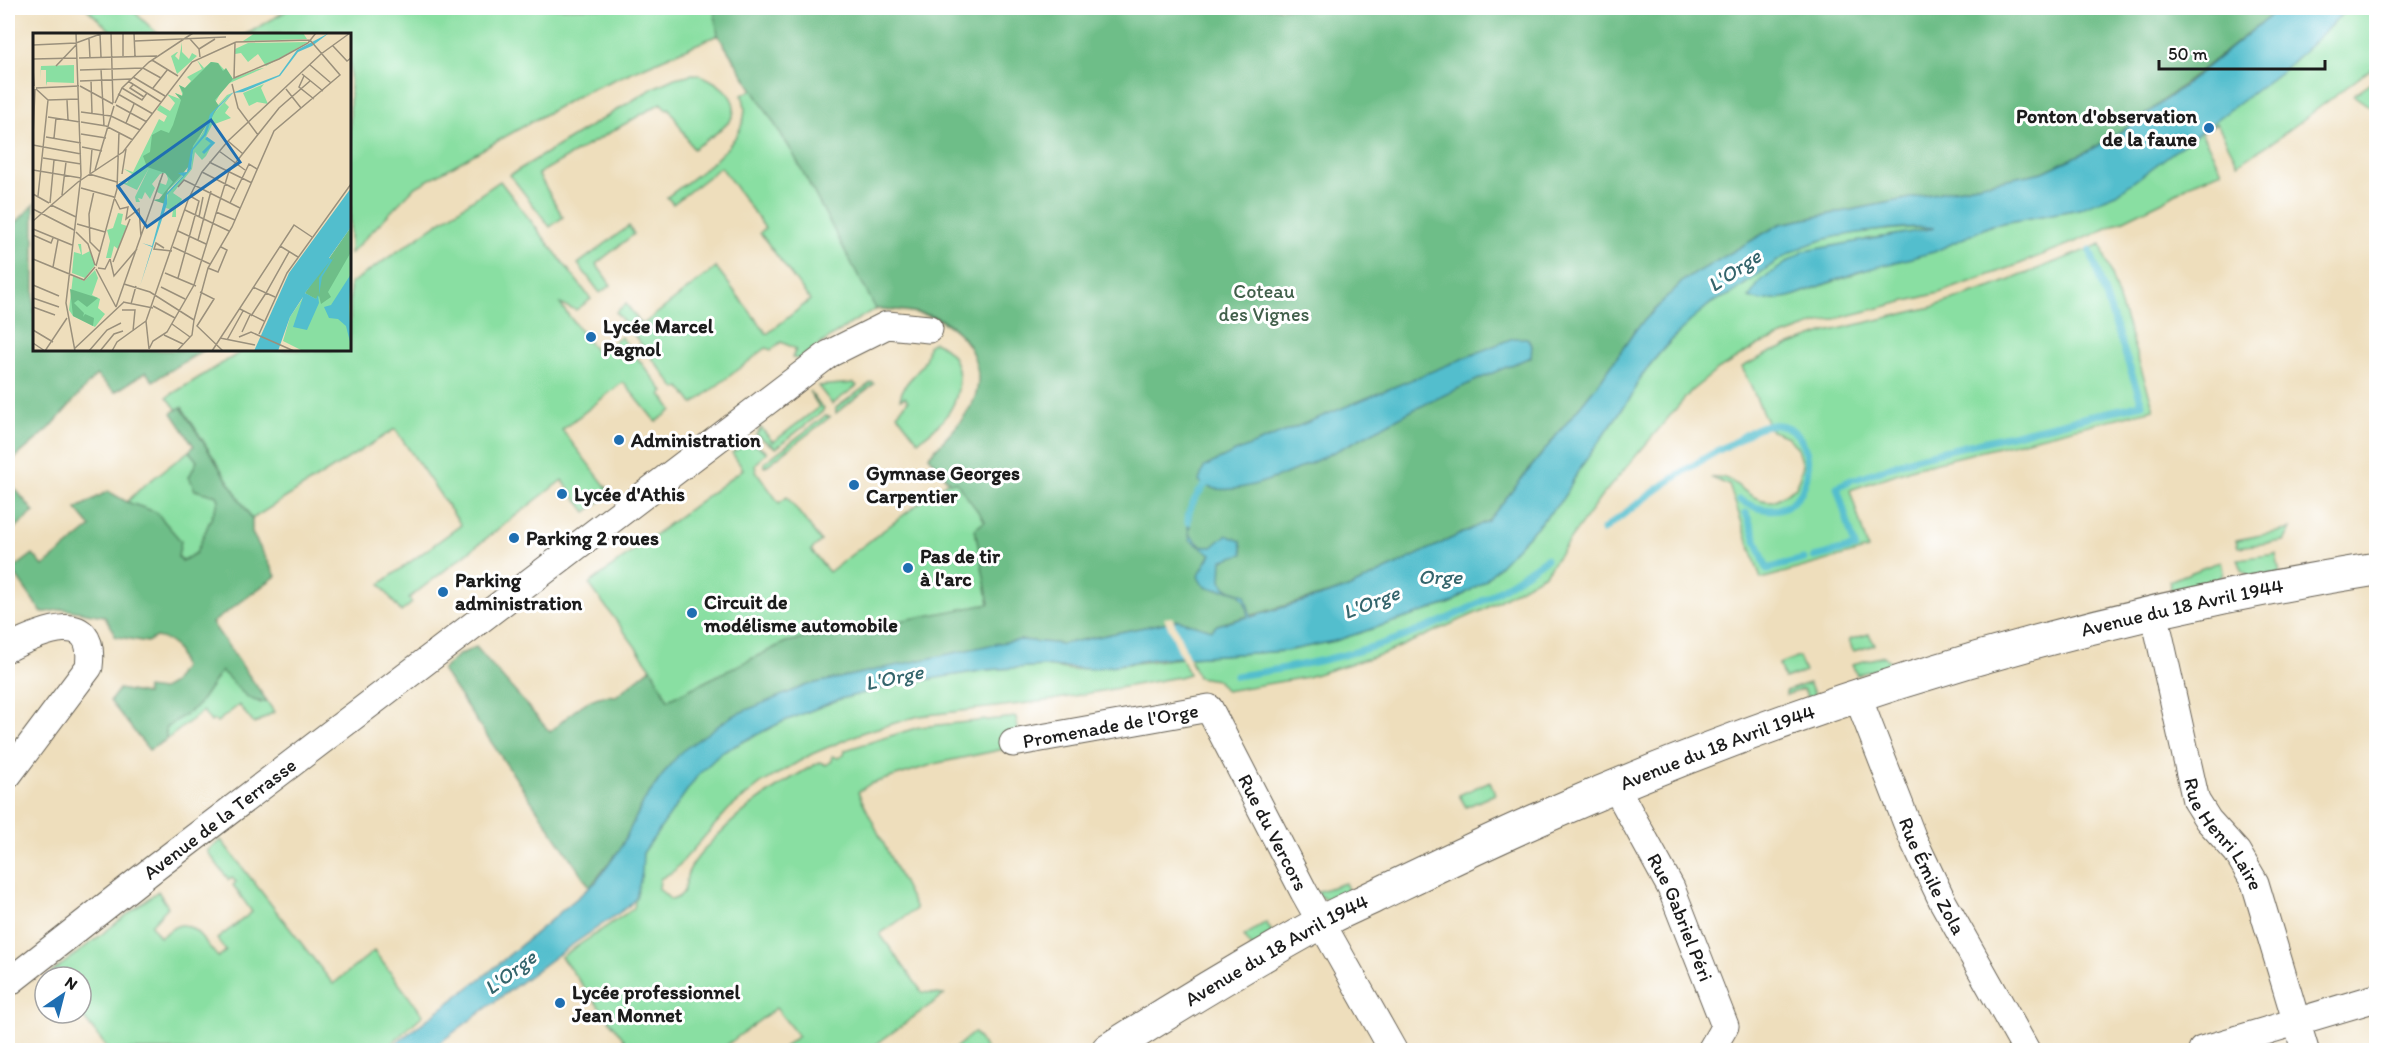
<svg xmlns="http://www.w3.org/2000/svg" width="2384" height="1058" viewBox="0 0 2384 1058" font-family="Itim,sans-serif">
<rect width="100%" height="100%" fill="#fff"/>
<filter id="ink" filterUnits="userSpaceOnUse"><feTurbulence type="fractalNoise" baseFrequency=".0167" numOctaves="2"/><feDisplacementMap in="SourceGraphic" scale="12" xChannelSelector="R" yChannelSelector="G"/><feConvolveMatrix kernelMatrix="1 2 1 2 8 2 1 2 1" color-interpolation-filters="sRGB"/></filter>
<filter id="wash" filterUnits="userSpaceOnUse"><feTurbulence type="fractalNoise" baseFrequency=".008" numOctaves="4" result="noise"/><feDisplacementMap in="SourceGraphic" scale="24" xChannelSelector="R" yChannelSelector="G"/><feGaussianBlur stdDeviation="1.35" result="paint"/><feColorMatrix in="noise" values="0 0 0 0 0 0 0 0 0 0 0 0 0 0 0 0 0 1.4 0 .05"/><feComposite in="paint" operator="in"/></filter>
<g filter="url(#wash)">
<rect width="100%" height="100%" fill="#eedebc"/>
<path fill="#89dfa2" stroke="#527e5f" stroke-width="1.5" d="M 86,8 L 130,8 L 158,34 L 114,34 Z
M 291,8 L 2280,8 L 1780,224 L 1063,644 L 786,642 L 668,700 L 651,668 L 589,584 L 743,469 L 732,453 L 749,441 L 767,452 L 755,465 L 756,471 L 779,503 L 787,497 L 821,541 L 811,550 L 829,572 L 948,481 L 929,456 C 945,439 967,420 975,398 C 988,357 959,322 920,314 C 911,312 883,307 875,310 C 855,318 818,347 798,359 L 792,358 L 796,349 L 781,342 L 771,350 L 766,348 L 693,404 L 680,387 L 676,389 L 616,312 L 626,304 L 642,325 L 716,267 L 767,334 L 810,300 L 760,233 L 765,228 L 721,167 L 673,204 L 667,197 C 695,176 759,137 742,95 L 753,89 L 718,35 L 583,93 L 414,188 L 350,254 L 350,34 L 247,34 Z
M 2349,8 L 2376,8 L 2376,65 L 2277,139 L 2238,164 L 2217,123 L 2201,132 L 2222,171 L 2191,184 L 2165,200 L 2095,234 L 2012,267 L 1939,293 L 1815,324 L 1758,345 L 1716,371 L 1691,391 L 1601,497 L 1545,574 L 1483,610 L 1386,653 L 1307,677 L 1226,691 L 1217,680 L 1198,677 L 1189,657 L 1286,651 L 1335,641 L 1451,603 L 1486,580 L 1564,498 L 1578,471 L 1633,394 C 1637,372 1690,320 1709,305 C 1717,298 1725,298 1733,293 C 1761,274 1785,250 1818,241 C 1848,232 1905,227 1936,228 L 1925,232 L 1867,239 L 1761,280 L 1750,297 L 1790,297 L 1992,225 L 2079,209 L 2286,68 Z
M 693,74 C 711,76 744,97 731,119 C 723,131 704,141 693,149 L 669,108 L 666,109 L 661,103 L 538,174 L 563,217 L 550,227 L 510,175 L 653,88 L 675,78 Z
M 2376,79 L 2376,111 L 2353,95 Z
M 500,181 L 591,299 L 576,310 L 560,304 L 598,354 L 621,337 L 664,392 L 661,394 L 672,410 L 656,422 L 623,382 L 562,430 L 611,493 L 586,512 L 562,480 L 409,598 L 412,603 L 401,612 L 380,584 L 461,525 L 395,429 L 252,519 L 182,407 L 177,410 L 167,397 L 244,350 L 350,350 L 350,284 Z
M 629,226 L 634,234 L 596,264 L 611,285 L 600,293 L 578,264 Z
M 2101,244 L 2154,409 L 1913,468 L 1850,490 L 1868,549 L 1761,579 L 1729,485 L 1712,478 C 1735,471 1744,503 1774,501 L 1796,487 L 1803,465 L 1798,449 L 1788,437 L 1771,431 L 1742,367 L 1771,352 L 1826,332 L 1932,307 L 1992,287 Z
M 934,342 C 966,354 964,393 946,416 C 939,426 928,434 918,441 L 897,414 L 908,401 L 905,397 L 900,399 C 904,375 926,375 928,346 Z
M 872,382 L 874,384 L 836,413 L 836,408 Z
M 854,383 L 857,386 L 832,404 L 818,386 Z
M 809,391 L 824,409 L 822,412 L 776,448 L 756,435 L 761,428 L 773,442 L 819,407 Z
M 825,416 L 830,417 L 765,467 L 764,463 Z
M 189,451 L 197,461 L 195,490 L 217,496 L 219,500 L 196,554 L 183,561 L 127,502 L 142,487 Z
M 2291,529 L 2284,541 L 2238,547 L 2236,540 Z
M 2276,554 L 2280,574 L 2249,576 L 2242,570 L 2238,559 Z
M 2221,561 L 2223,571 L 2220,582 L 2173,596 L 2169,581 Z
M 1869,634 L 1875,645 L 1853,651 L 1849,640 Z
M 1884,656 L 1892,664 L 1857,675 L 1852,664 Z
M 1799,657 L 1805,672 L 1784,679 L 1779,664 Z
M 1182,658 L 1189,674 L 1179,677 L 1046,701 L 919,716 L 864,732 L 812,754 L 762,783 L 729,809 L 674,871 L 660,879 L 659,889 L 671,900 C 686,896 685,888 687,876 C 689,867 697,859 702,852 C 736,813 775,786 820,762 L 826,765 L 832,761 L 832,756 L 838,758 L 844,755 L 845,750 L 919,727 L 1016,717 L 1019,735 L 1009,748 L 938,763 L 870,784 L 858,792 L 916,909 L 880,934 L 922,992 L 944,995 L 868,1050 L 786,1050 L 784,1047 L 798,1036 L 776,1008 L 720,1050 L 632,1050 L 561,957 L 634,908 L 643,853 L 697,775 L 721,753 L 782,722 L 840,699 L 905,683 L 986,670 L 1044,666 L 1072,670 Z
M 221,671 L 260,703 L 267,701 L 274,712 L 254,724 L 239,705 L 217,722 L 214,720 L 211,722 L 203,711 L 166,740 L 166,728 L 198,705 Z
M 1809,683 L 1816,697 L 1809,699 L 1803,689 L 1786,695 L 1786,691 Z
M 1490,781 L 1495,794 L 1466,807 L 1459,795 Z
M 221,840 L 333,984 L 374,951 L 423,1015 L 384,1050 L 109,1050 L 80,1013 L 81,977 L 53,977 L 51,973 L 158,891 L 168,907 L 151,925 L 160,937 C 166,934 174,925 181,925 C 195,923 209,948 218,957 L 226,951 L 217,939 L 252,912 L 233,885 L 236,882 L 232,878 L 229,880 L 207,851 Z
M 1345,883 L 1351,896 C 1336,901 1327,904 1316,892 Z
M 1266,922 L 1275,937 L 1253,950 L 1244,936 Z
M 974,1032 L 987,1050 L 953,1050 Z"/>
<path fill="#6ebe88" stroke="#456d52" stroke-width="1.5" d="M 714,8 L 2280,8 L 2132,125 L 2090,150 L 2043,172 L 1780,224 L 1684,280 L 1637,328 L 1601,380 L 1488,521 L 1348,588 L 1217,625 L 1212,630 L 1178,620 L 1063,644 L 1021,640 L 807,685 L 669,766 L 644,801 L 620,849 L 590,887 L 442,670 L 457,656 L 476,647 L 550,732 C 568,717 590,691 616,696 L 651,668 L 668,700 L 786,642 L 989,604 L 975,529 L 985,521 L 956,482 L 950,483 L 929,456 C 945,439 963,422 973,402 C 988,370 967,329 936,317 C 918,311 895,310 876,309 L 791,150 L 718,35 Z
M 34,204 L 34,350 L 204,350 L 153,381 L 146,372 L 115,392 L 96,375 L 50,428 L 8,464 L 8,231 Z
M 181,407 L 252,519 L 252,533 L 276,576 L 212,623 L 267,701 C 247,706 235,682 221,671 L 198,705 L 166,728 L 166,740 L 149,750 L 110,701 L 119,689 L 146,694 L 147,688 L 161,690 L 173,683 L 183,667 C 178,650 175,640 156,637 L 147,642 L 114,636 L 114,631 L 104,616 L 63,609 L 42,613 L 12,570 L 33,554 L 43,566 L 91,527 L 76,509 L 108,491 L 127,502 L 156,512 L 181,541 L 178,557 L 182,561 L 196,553 L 219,500 L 217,496 L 195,490 L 189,477 L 197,461 L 189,451 L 194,446 L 172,413 Z
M 8,480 L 34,512 L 8,534 Z"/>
<path fill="#52becd" stroke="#376d74" stroke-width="1.5" d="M 2280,8 L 2349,8 L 2286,68 L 2117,194 L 2079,209 L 1992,225 L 1934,252 L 1858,272 L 1790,297 L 1761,301 L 1749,297 L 1761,280 L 1804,251 L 1934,228 C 1912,225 1837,234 1816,242 C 1784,253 1761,273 1734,292 C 1726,298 1718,298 1710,304 C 1691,319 1637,372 1633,394 L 1578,471 L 1564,498 L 1486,580 L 1451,603 L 1335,641 L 1286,651 L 1154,659 L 1092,669 L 1044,666 L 986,670 L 905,683 L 840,699 L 782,722 L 742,742 L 721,753 L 698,775 L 643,853 L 642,873 L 636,898 L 629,906 L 556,956 L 430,1050 L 387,1050 L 489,972 L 596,882 L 620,849 L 644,801 L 669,766 L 682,751 L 732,716 L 807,685 L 999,643 L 1021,640 L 1063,644 L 1178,620 L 1212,630 L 1217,625 L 1248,617 C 1243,569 1208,606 1198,576 L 1211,554 L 1190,540 L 1186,514 L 1191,516 L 1189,534 L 1200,545 L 1212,547 L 1226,535 L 1241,541 L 1243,554 L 1222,560 L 1221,581 L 1226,588 L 1245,595 L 1251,617 L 1348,588 L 1488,521 L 1601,380 L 1637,328 L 1684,280 L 1780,224 L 2043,172 L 2090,150 L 2132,125 L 2185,85 Z
M 1513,338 L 1527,338 L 1532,345 L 1531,357 C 1492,372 1453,391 1415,409 C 1378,428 1232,517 1199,481 L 1204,467 L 1235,452 Z"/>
<path fill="#eedebc" d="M 1172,617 L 1189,657 L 1191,660 L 1183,661 L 1164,618 Z"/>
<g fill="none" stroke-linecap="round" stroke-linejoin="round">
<path stroke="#52becd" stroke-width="7" d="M 1856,479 L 1918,457 L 2142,404 L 2090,250
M 1746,513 L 1767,569 L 1804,559
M 1188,522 C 1187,508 1200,489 1210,480
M 1603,530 C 1645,498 1688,465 1736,441 C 1748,434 1754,427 1769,425 C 1830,418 1818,545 1740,500
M 1814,557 L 1855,547 L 1837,487 L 1851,480
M 1236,676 C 1322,664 1413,642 1489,597 C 1508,585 1527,572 1546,559"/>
</g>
</g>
<g filter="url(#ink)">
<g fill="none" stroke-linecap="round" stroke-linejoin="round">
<defs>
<g id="street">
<path id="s1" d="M 2154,612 L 2196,801 L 2208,820 L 2237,852 L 2255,883 L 2305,1050"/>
<path d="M 8,648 C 38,633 97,605 89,667 L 8,775"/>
<path id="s2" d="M 1857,695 L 1913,839 L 1943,902 L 2026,1050"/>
<path id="s3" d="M 1013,743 L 1209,708 L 1304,892 L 1393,1050"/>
<path id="s4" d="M 1615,786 L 1671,888 L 1725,1026 L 1711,1050"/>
<path id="s5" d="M 8,983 L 152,870 L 829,354 L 887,325 L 929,329"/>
<path d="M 2202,1050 L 2376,998"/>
</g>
<g id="secondary">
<path id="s6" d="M 1108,1050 C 1177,1006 1248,963 1320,923 C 1337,913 1357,905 1375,896 C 1429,870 1482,844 1537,820 C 1805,701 2086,615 2376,569"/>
</g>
</defs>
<use href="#street" stroke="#666054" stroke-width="29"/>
<use href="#secondary" stroke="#666054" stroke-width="35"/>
<use href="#street" stroke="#fff" stroke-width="27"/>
<use href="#secondary" stroke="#fff" stroke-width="33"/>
</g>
</g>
<g fill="#1f6fb2" stroke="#fff" stroke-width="2">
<circle cx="2209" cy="128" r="6"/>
<circle cx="591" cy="337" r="6"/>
<circle cx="619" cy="440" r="6"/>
<circle cx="854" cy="485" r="6"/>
<circle cx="562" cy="494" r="6"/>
<circle cx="514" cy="538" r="6"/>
<circle cx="908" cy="568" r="6"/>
<circle cx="443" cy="592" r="6"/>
<circle cx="692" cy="613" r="6"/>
<circle cx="560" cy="1003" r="6"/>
</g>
<g text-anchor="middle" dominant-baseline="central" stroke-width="6" stroke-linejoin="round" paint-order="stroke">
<g font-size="20" font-weight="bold" fill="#1c1c1c" stroke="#fff" text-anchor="start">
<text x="2197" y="116" text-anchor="end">Ponton d'observation<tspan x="2197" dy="23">de la faune</tspan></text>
<text x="603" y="326">Lycée Marcel<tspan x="603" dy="23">Pagnol</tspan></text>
<text x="631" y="440">Administration</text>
<text x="866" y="473">Gymnase Georges<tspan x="866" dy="23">Carpentier</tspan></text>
<text x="574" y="494">Lycée d'Athis</text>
<text x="526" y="538">Parking 2 roues</text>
<text x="920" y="556">Pas de tir<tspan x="920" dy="23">à l'arc</tspan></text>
<text x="455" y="580">Parking<tspan x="455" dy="23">administration</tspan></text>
<text x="704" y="602">Circuit de<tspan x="704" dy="23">modélisme automobile</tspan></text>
<text x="572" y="992">Lycée professionnel<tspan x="572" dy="23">Jean Monnet</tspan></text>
</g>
<g font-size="20" fill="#42604b" stroke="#fff">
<text x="1264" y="291">Coteau<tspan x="1264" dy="23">des Vignes</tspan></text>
</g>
<g font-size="20" fill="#1c1c1c" stroke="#fff">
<text stroke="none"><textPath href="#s6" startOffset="1168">Avenue du 18 Avril 1944</textPath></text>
<text stroke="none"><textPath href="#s3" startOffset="99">Promenade de l'Orge</textPath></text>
<text stroke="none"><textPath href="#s6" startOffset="682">Avenue du 18 Avril 1944</textPath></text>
<text stroke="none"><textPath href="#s5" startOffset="268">Avenue de la Terrasse</textPath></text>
<text stroke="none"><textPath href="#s3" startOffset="339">Rue du Vercors</textPath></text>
<text stroke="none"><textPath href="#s1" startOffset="236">Rue Henri Laire</textPath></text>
<text stroke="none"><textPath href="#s2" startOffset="196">Rue Émile Zola</textPath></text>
<text stroke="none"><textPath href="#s4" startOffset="147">Rue Gabriel Péri</textPath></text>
<text stroke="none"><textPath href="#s6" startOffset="196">Avenue du 18 Avril 1944</textPath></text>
</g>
<g font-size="21" font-style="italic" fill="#34656c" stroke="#fff">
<text transform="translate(1734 270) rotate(-34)">L'Orge</text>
<text x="1440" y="576">Orge</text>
<text transform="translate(1371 602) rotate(-21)">L'Orge</text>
<text transform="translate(894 677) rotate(-12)">L'Orge</text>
<text transform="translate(510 972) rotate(-37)">L'Orge</text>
</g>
</g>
<g transform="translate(33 33)">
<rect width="318" height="318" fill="#eedebc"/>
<path d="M 222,0 L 270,0 L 274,6 L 210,8 ZM 149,9 L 149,19 L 156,26 L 159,20 L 164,23 L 144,41 L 138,23 L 144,19 L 145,19 L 142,23 L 146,27 ZM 275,9 L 233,33 L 225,21 L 215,29 L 208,20 L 202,21 L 202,16 L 215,10 ZM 164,27 L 171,35 L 178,29 L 185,30 L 200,46 L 225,36 L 231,35 L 192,52 L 182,70 L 185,72 L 194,62 L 199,60 L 177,81 L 149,144 L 130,162 L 124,159 L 126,148 L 129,144 L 127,150 L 133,152 L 135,146 L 133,140 L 127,141 L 119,151 L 122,155 L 117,166 L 112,159 L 109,166 L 105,165 L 107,169 L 103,169 L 102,164 L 116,135 L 104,157 L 85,148 L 94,150 L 99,141 L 91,136 L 100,139 L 126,86 L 131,89 L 134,83 L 124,77 L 127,72 L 137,78 L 142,70 L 134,61 L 147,66 L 142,60 L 150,63 L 146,52 L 152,55 L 158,48 L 154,44 L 169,36 ZM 41,32 L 41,50 L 14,49 L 13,53 L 13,37 L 8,37 L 7,47 L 8,33 ZM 231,51 L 228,55 L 235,71 L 224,69 L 216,73 L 210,60 ZM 199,61 L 192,70 L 196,74 L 192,80 L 198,85 L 179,92 L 173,104 L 180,110 L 173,123 L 169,127 L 162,119 L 159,136 L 140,160 L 149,166 L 146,173 L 143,171 L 143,184 L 139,184 L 140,177 L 133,175 L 135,159 L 158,136 L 160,117 L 179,82 ZM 85,180 L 90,181 L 88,191 L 94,193 L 85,216 L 81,213 L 78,225 L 73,225 L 77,208 L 74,197 L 80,195 ZM 318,194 L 318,318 L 270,318 L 250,308 L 257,284 ZM 45,211 L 48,211 L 49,222 L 57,218 L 62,232 L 52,245 L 39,240 L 41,219 L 48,221 ZM 62,237 L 65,245 L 59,262 L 67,266 L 65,275 L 72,281 L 62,294 L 40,283 L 36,277 L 40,243 L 51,248 Z" fill="#89dfa2"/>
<path d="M 178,29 L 185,30 L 190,38 L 193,35 L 200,46 L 182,67 L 186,73 L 160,113 L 157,132 L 135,157 L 132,171 L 120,167 L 126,166 L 140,149 L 132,140 L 114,134 L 110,123 L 117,119 L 119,102 L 128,97 L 136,100 L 140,92 L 148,67 L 142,60 L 149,63 L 150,60 L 146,52 L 152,55 ZM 318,194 L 318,219 L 295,259 L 298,264 L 288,271 L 286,263 L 283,266 L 272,260 ZM 37,256 L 65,265 L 54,274 L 45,267 L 41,270 L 51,280 L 50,284 L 52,281 L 61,285 L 60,293 L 40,283 Z" fill="#6ebe88"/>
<path d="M 296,0 L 279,13 L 265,19 L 247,43 L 210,59 L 200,60 L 181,79 L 173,102 L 160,117 L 158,136 L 134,162 L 134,171 L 107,253 L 119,214 L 109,210 L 119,213 L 133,161 L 150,143 L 148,142 L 145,140 L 154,139 L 158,117 L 171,101 L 177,81 L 199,60 L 246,42 L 264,17 ZM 318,155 L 318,194 L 296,225 L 299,227 L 302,223 L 289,244 L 286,262 L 286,245 L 297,228 L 272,260 L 283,266 L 285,262 L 286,270 L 274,297 L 260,294 L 270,264 L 257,284 L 245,318 L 221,318 L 256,240 ZM 318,241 L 316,274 L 318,313 L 313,293 L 305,286 L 296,285 L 291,274 L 298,272 Z" fill="#52becd"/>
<path fill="none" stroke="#52becd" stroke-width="3" d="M 170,120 L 180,110 L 173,105"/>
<path fill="none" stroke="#9a907c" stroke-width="1.5" d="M 78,0 L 80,70M 90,0 L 90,23M 101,0 L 102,23M 67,1 L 68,24M 56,6 L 57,25M 157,6 L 166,16 L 167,24M 102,8 L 193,4M 202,10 L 201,45 L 246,26 L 275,10 L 283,0M 0,12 L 43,10 L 70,0M 300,13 L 314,28 L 318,25M 166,16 L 182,6M 46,25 L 124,23M 0,26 L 44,25M 119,27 L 145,43M 277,32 L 298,50M 23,33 L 43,12M 0,35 L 1,53M 68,36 L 71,93M 47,37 L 110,35 L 128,45M 269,41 L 290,58M 271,43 L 266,54 L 281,66M 100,44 L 132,63M 58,47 L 59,80M 47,48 L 98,46M 95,48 L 128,69M 199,51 L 205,75 L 225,102M 100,52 L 97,55 L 111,64M 47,53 L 80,71M 3,55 L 46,53M 89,55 L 109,67 L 114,60M 120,55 L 135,36M 3,56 L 15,67 L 46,66M 253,56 L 268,75M 85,61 L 120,81M 34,67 L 35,87M 82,70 L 89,55 L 116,29 L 160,0M 83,72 L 114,89M 48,79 L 78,83 L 107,97M 15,84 L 47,89M 48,89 L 73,93 L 100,107M 93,90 L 101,71M 48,101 L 73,105M 0,103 L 2,56M 13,104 L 48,110M 21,105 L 23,85M 195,108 L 210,121M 0,112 L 48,121M 49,114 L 69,118M 186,118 L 212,137M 10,125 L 48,131M 176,129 L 219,150M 0,137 L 48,145M 62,137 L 81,73M 169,139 L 202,156M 57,140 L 59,116M 56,141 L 84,149M 89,141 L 93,116M 145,154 L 151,147 L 207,175M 48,155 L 81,164M 61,158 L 56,181 L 57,209 L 67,219M 0,161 L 16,170M 29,162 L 33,129M 5,163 L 15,67M 81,164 L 87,176 L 95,174 L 93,186 L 106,176 L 108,204M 17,170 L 21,127M 197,170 L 216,131 L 224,136M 18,172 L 43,184M 0,176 L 41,197M 152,177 L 196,198M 183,179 L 202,187M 166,184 L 170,164M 0,188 L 45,149 L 90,119 L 159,29 L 203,9M 44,191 L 72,199M 0,196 L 39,212M 145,198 L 173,211M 43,199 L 55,211 L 62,232M 0,202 L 18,210 L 20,205M 165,207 L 178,158M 247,213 L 265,224M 140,214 L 177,231M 131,215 L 123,210 L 121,216 L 139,218M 0,226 L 51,247 L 62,234M 77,226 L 81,243 L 104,216M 80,229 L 97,186M 63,233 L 84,156 L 86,99M 20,234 L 25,207M 65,235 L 72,236 L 77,226M 175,235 L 185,239 L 194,217 L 188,214M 63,236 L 83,274M 132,240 L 163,253M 145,245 L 166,168 L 157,163M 91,251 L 117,259 L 161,287M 0,252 L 26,263M 128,254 L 152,266M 220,254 L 233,260 L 256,219M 167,259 L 181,266 L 164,293 L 190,318M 0,265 L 26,274M 90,269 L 120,275M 98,271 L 103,253M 120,273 L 142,285M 0,274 L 22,282M 83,274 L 130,140M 207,276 L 231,288M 89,277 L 102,277 L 100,298M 218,283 L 233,260 L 242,264M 161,287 L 175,235 L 199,194 L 241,98 L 307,42 L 277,7 L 203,9M 139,291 L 157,304M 0,297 L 20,309M 209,299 L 217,282M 226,301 L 254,240 L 318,151M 131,302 L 150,311M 206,304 L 218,299 L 261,318M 187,305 L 222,312M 194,307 L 210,278M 0,310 L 12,318 L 34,285M 41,316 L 91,269M 116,316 L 113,288 L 155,167 L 169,139 L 195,108 L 288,21 L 317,0M 116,316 L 120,308 L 134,299 L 161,252 L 196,138 L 246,75 L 277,48M 42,318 L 33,270 L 48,142 L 43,0M 56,318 L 74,297 L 88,290M 67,318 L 81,301 L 90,298M 79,318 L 84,309 L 113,288M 144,318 L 159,302 L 161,287M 179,318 L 261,192 L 279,204"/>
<path fill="#1f6fb2" fill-opacity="0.15" stroke="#1f6fb2" stroke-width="3" d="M 178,87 L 207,129 L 114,194 L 85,153 Z"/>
<rect width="318" height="318" fill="none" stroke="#1c1c1c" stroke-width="3"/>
</g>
<rect width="2384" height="1058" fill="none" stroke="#fff" stroke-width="30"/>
<g transform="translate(63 995) rotate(35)"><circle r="28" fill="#ffffff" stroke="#a4a4a4" stroke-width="1.5"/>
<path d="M0-4.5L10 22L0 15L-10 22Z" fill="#1f6fb2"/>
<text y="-9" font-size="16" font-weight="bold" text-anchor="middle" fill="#1c1c1c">N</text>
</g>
<path d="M2159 60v9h166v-9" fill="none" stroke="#1c1c1c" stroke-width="3"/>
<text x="2168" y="60" font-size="18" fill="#1c1c1c" stroke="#ffffff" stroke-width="4.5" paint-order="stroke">50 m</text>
</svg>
